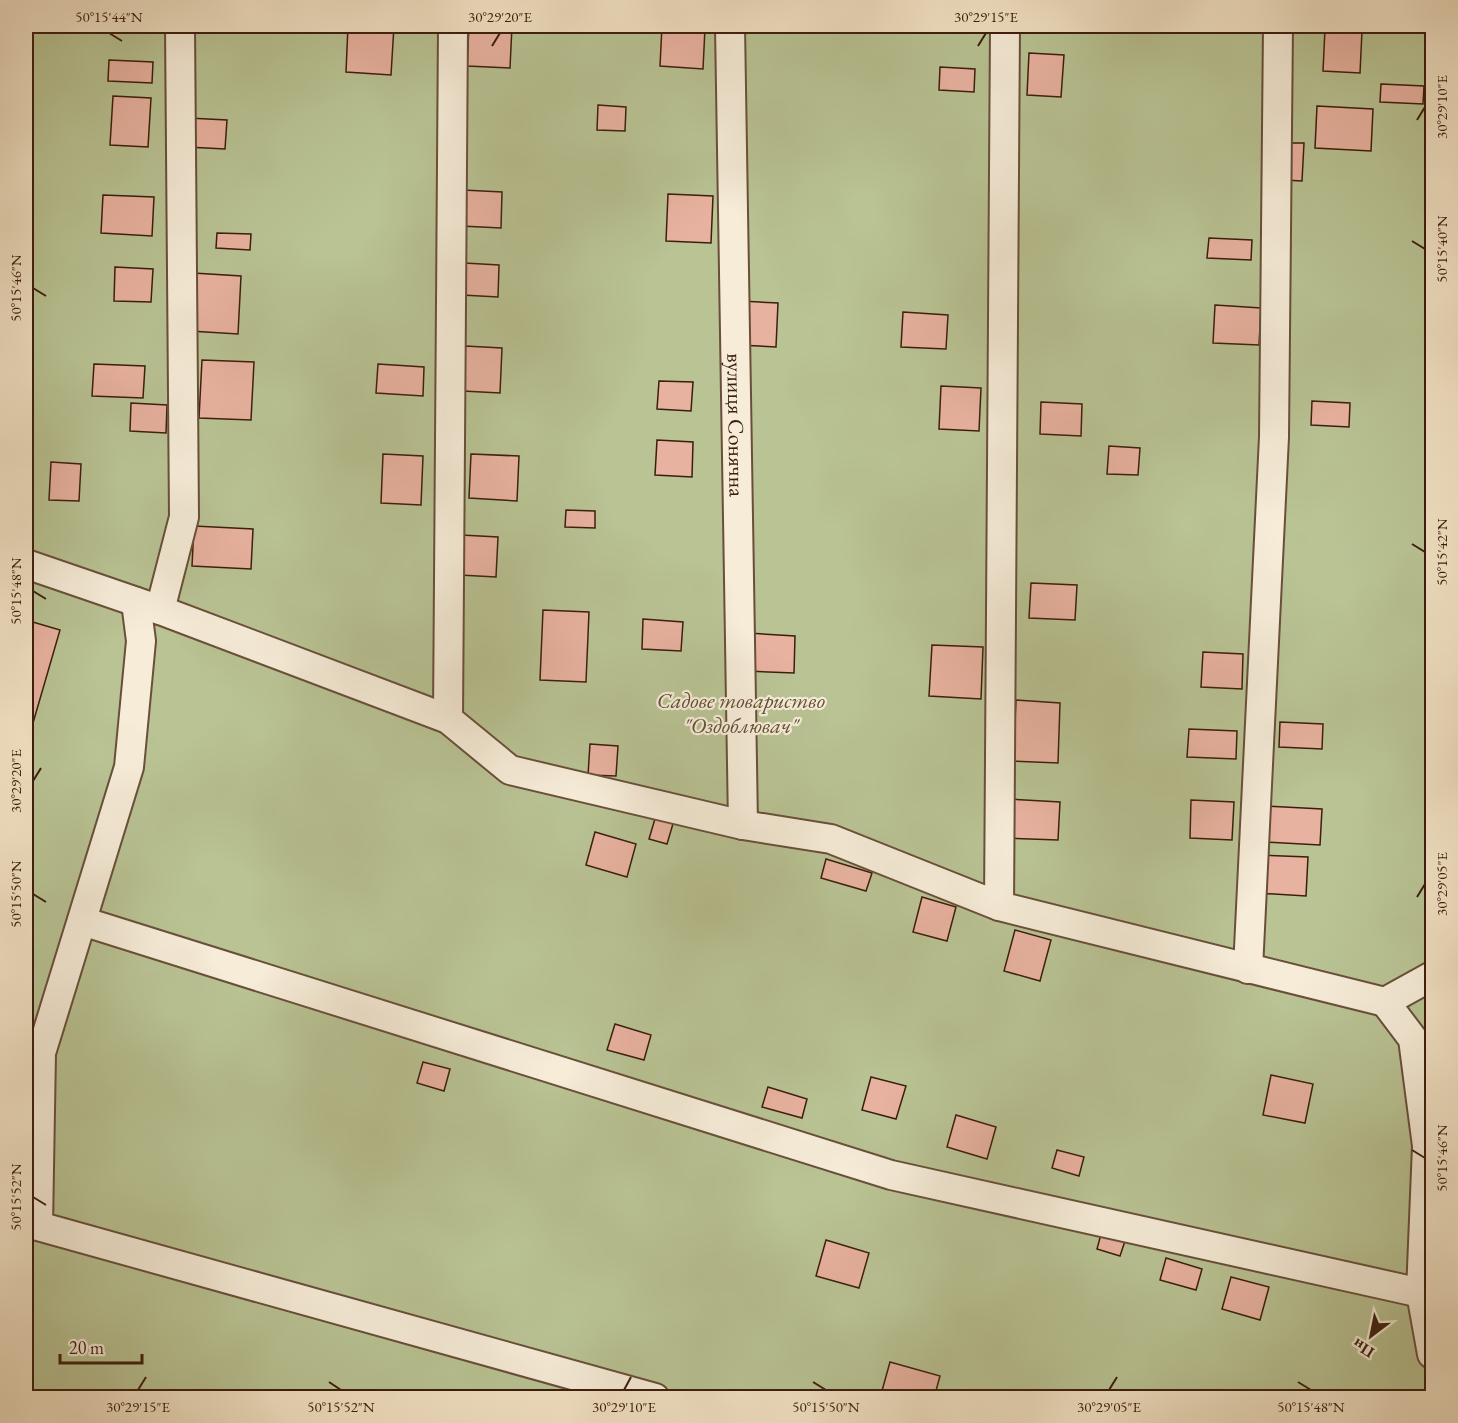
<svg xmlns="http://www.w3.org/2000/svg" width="1458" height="1423" viewBox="0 0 1458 1423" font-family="'EB Garamond',serif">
<rect width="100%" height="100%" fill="#f1e1c3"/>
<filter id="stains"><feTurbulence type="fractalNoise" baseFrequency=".00333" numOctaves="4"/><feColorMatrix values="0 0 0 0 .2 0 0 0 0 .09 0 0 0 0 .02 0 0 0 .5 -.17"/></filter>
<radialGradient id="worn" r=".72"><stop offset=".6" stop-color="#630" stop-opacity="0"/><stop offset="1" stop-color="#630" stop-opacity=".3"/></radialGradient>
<path fill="#b9c394" stroke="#7a7050" stroke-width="1.5" d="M 26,26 L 1432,26 L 1432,1397 L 26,1397 Z"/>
<path fill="#e8b2a0" stroke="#3c1e0d" stroke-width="1.5" d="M 348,26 L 394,26 L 391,75 L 346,72 Z
M 469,26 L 512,26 L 510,68 L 467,66 Z
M 662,26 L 705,28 L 703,69 L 660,66 Z
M 1325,29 L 1362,31 L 1360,73 L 1323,71 Z
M 1029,53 L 1064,55 L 1061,97 L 1027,95 Z
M 109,60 L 153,62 L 152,83 L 108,81 Z
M 940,67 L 975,69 L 974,92 L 939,90 Z
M 1381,84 L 1424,86 L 1423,104 L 1380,102 Z
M 113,96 L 151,98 L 148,147 L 110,145 Z
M 598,105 L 626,107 L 625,131 L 597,130 Z
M 1317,106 L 1373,109 L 1371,151 L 1315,148 Z
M 188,118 L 227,120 L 225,149 L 187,147 Z
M 1286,143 L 1304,143 L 1302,181 L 1284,180 Z
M 463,190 L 502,192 L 501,228 L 461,226 Z
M 668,194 L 713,196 L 711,243 L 666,241 Z
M 103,195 L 154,197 L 152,236 L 101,233 Z
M 217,233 L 251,234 L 250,250 L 216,248 Z
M 1209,238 L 1252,240 L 1251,260 L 1207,258 Z
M 464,263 L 499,265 L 498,297 L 462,295 Z
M 115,267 L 153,269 L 151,302 L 114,301 Z
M 193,273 L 241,276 L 238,334 L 190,331 Z
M 741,301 L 778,303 L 776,347 L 739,345 Z
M 1215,305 L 1261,308 L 1259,345 L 1213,343 Z
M 903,312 L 948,315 L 946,349 L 901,347 Z
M 465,346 L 502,348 L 500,393 L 463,391 Z
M 202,360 L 254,362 L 251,420 L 199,418 Z
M 94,364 L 145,366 L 143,398 L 92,396 Z
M 378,364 L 424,367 L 423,396 L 376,393 Z
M 659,381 L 693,382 L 691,411 L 657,409 Z
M 941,386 L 981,388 L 979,431 L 939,429 Z
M 1312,401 L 1350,403 L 1349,427 L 1311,425 Z
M 1041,402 L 1082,404 L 1081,436 L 1040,434 Z
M 131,403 L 167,405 L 166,433 L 130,431 Z
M 657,440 L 693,442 L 692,477 L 655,475 Z
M 1109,446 L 1140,448 L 1138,475 L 1107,474 Z
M 383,454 L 423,456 L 421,505 L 381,503 Z
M 471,454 L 519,456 L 517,501 L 469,498 Z
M 51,462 L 81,464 L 79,501 L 49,500 Z
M 566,510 L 595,511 L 595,528 L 565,527 Z
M 194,526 L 253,529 L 251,569 L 192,566 Z
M 461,535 L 498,537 L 496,577 L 460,575 Z
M 1031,583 L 1077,585 L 1075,620 L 1029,618 Z
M 543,610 L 589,612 L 586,682 L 540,680 Z
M 643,619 L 683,622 L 681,651 L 642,649 Z
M 26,620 L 60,630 L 33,723 L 26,721 Z
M 748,633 L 795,636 L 794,673 L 746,671 Z
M 932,645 L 983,647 L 981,699 L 929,696 Z
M 1203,652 L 1243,654 L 1242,689 L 1201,687 Z
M 1016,700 L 1060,703 L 1058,763 L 1013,761 Z
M 1280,722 L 1323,724 L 1322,749 L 1279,747 Z
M 1189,729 L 1237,731 L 1236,759 L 1187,757 Z
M 590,744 L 618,746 L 616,776 L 588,775 Z
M 1008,799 L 1060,802 L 1058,840 L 1006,838 Z
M 1191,800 L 1234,802 L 1232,840 L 1190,838 Z
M 1266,806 L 1322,809 L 1320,845 L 1264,842 Z
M 657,812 L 675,817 L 667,844 L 649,839 Z
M 595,832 L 636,844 L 627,877 L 586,865 Z
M 1257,855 L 1308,857 L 1306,896 L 1256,893 Z
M 826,859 L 872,873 L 866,891 L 821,878 Z
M 922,897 L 956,907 L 947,941 L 913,932 Z
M 1015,930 L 1051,940 L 1040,981 L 1004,971 Z
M 615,1024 L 651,1035 L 644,1060 L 607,1050 Z
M 423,1062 L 450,1069 L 444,1091 L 417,1083 Z
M 1271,1075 L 1313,1084 L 1305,1123 L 1263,1115 Z
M 871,1077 L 906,1086 L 896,1119 L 862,1110 Z
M 768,1087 L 807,1099 L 802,1118 L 762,1107 Z
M 956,1115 L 996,1127 L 987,1159 L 947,1147 Z
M 1057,1150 L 1084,1157 L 1079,1176 L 1052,1168 Z
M 1101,1234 L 1125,1241 L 1120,1256 L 1097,1249 Z
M 826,1240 L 869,1253 L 859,1288 L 816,1276 Z
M 1166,1258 L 1202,1269 L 1196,1290 L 1160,1280 Z
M 1231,1277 L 1269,1287 L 1260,1320 L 1222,1309 Z
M 890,1362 L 940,1376 L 934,1398 L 880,1398 Z"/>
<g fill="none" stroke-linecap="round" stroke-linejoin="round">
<defs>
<g id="minor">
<path id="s1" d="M 730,26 L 743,825"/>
<path d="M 26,564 L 160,610 L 448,719 L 510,770 L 743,825 L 831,839 L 999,906 L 1385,1002 L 1432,976"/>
<path d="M 136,602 L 141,641 L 129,767 L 41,1053 L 38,1226 L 655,1398"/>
<path d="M 160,610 L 184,517 L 180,26"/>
<path d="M 448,719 L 453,26"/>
<path d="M 999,906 L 1005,26"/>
<path d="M 82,921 L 891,1175 L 1421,1293"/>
<path d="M 1248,969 L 1274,437 L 1278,26"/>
<path d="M 1385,1002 L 1413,1039 L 1427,1146 L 1421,1293 L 1432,1354"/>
</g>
</defs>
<use href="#minor" stroke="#694f3a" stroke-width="32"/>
<use href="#minor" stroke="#f6ecd8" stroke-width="28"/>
</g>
<path fill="none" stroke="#3c1e0d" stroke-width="2" d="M 109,33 L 122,41M 492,46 L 500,33M 978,46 L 986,33M 1417,120 L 1425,107M 1412,241 L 1425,249M 33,288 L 46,296M 1412,544 L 1425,552M 33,591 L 46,599M 33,781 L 41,768M 33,894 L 46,902M 1417,897 L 1425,884M 1412,1150 L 1425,1158M 33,1197 L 46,1205M 329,1382 L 341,1390M 813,1382 L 826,1390M 1298,1382 L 1311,1390M 138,1390 L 146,1377M 624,1390 L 631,1377M 1109,1390 L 1117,1377"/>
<g text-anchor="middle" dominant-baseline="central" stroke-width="4.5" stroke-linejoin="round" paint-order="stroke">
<g font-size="22" fill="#3c1e0d" stroke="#f6ecd8">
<text stroke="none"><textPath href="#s1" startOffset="399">вулиця Сонячна</textPath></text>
</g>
<g font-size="22" font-style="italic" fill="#625036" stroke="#f6ecd8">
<text x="741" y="700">Садове товариство<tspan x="741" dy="25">"Оздоблювач"</tspan></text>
</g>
</g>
<rect width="1458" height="1423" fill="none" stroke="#f1e1c3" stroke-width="66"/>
<g transform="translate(1371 1336) rotate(212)" stroke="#f6ecd8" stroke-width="4.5" paint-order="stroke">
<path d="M0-4.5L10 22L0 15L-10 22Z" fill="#3c1e0d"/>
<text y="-9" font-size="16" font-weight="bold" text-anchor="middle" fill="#3c1e0d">Пн</text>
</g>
<path d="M60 1354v9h82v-9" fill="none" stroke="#3c1e0d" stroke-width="3"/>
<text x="69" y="1354" font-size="18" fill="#3c1e0d" stroke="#f6ecd8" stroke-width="4.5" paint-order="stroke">20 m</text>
<rect x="33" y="33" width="1392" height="1357" fill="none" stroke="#3c1e0d" stroke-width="2"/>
<g font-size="15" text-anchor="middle" fill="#3c1e0d">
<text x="109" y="22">50°15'44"N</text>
<text x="500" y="22">30°29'20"E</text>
<text x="986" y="22">30°29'15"E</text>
<text transform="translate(1442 107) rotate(-90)" y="5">30°29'10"E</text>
<text transform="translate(1442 249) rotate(-90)" y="5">50°15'40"N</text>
<text transform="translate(16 288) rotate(-90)" y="5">50°15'46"N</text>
<text transform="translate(1442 552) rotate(-90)" y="5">50°15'42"N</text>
<text transform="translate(16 591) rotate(-90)" y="5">50°15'48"N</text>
<text transform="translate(16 781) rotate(-90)" y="5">30°29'20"E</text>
<text transform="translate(1442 884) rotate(-90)" y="5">30°29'05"E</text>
<text transform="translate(16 894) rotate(-90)" y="5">50°15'50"N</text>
<text transform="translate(1442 1158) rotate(-90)" y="5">50°15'46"N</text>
<text transform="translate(16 1197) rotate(-90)" y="5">50°15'52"N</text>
<text x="138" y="1412">30°29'15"E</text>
<text x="341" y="1412">50°15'52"N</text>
<text x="624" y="1412">30°29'10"E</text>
<text x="826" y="1412">50°15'50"N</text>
<text x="1109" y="1412">30°29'05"E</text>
<text x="1311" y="1412">50°15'48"N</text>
</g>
<rect width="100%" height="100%" filter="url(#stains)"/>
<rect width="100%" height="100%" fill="url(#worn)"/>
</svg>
